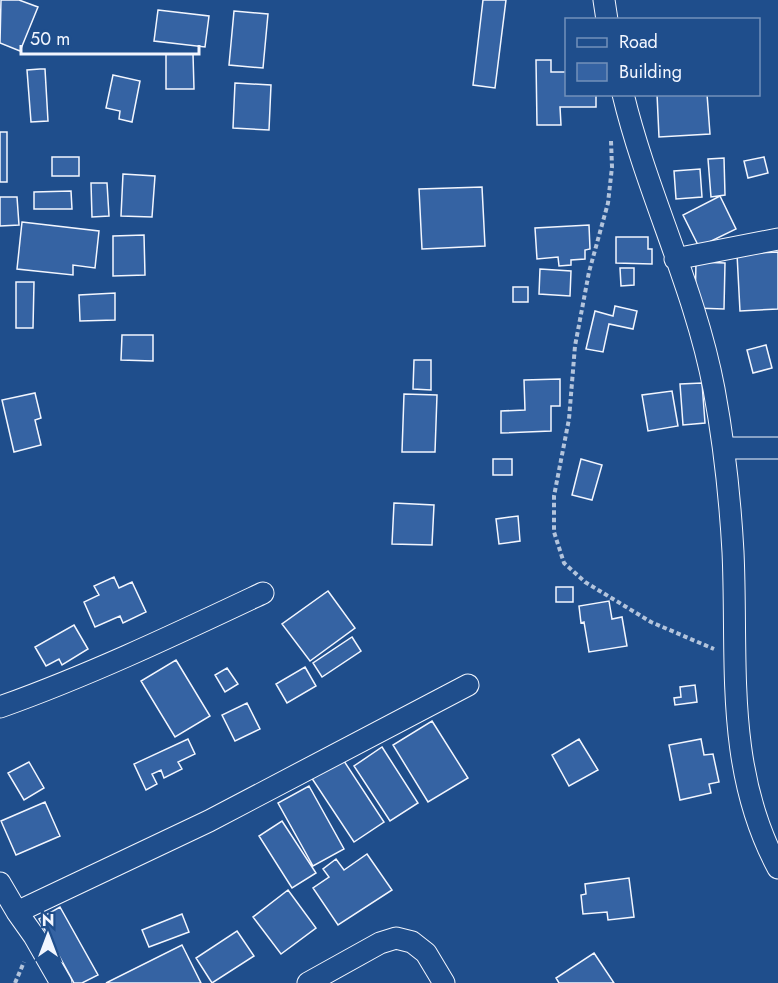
<svg xmlns="http://www.w3.org/2000/svg" width="778" height="983" viewBox="0 0 778 983" font-family="Jost,sans-serif">
<rect width="100%" height="100%" fill="#1f4e8c"/>
<path fill="#3563a3" stroke="#f2f6ff" stroke-width="1.5" d="M 1,0 L 19,0 L 38,7 L 20,51 L 0,43 Z
M 483,0 L 506,0 L 495,88 L 473,85 Z
M 158,10 L 209,16 L 205,47 L 154,41 Z
M 234,11 L 268,14 L 263,68 L 229,65 Z
M 166,54 L 193,54 L 194,89 L 166,89 Z
M 536,60 L 551,60 L 551,72 L 566,72 L 566,94 L 596,94 L 596,107 L 560,107 L 561,125 L 537,125 Z
M 40,69 L 45,69 L 48,121 L 31,122 L 27,70 Z
M 113,75 L 140,81 L 132,122 L 119,119 L 120,111 L 106,108 Z
M 235,83 L 271,85 L 269,130 L 233,128 Z
M 657,94 L 707,94 L 710,134 L 659,137 Z
M 0,132 L 7,132 L 7,182 L 0,182 Z
M 52,157 L 79,157 L 79,176 L 52,176 Z
M 764,157 L 768,173 L 748,178 L 744,161 Z
M 724,158 L 725,195 L 711,197 L 708,159 Z
M 700,169 L 702,197 L 676,199 L 674,171 Z
M 123,174 L 155,176 L 152,217 L 121,216 Z
M 91,183 L 107,183 L 109,216 L 92,217 Z
M 482,187 L 485,246 L 422,249 L 419,189 Z
M 71,191 L 72,209 L 34,209 L 34,192 Z
M 720,196 L 736,229 L 699,247 L 683,215 Z
M 0,197 L 17,197 L 19,225 L 0,226 Z
M 22,222 L 99,231 L 95,268 L 73,265 L 73,275 L 17,269 Z
M 589,225 L 590,249 L 585,250 L 585,259 L 571,260 L 571,265 L 559,266 L 558,257 L 537,259 L 535,228 Z
M 144,235 L 145,275 L 113,276 L 113,236 Z
M 616,237 L 648,237 L 648,249 L 652,249 L 652,264 L 616,263 Z
M 778,252 L 778,309 L 740,311 L 737,254 Z
M 696,262 L 725,263 L 724,309 L 695,308 Z
M 620,268 L 634,268 L 634,285 L 621,286 Z
M 540,269 L 571,271 L 570,296 L 539,294 Z
M 16,282 L 34,282 L 33,328 L 16,328 Z
M 513,287 L 528,287 L 528,302 L 513,302 Z
M 115,293 L 115,320 L 80,321 L 79,295 Z
M 615,306 L 637,311 L 633,329 L 609,324 L 603,352 L 586,349 L 595,311 L 613,316 Z
M 122,335 L 153,335 L 153,361 L 121,360 Z
M 766,345 L 772,368 L 753,373 L 747,350 Z
M 414,360 L 431,360 L 431,390 L 413,389 Z
M 560,379 L 560,406 L 551,406 L 551,431 L 501,433 L 501,411 L 525,410 L 524,380 Z
M 702,383 L 705,423 L 683,425 L 680,384 Z
M 672,391 L 678,426 L 648,431 L 642,395 Z
M 35,393 L 41,418 L 35,420 L 41,445 L 14,452 L 2,400 Z
M 404,394 L 437,395 L 435,452 L 402,452 Z
M 493,459 L 512,459 L 512,475 L 493,475 Z
M 581,459 L 602,465 L 592,500 L 572,495 Z
M 394,503 L 434,505 L 432,545 L 392,544 Z
M 518,516 L 520,541 L 499,544 L 496,519 Z
M 114,577 L 119,588 L 132,582 L 146,612 L 123,623 L 120,616 L 95,627 L 84,602 L 99,595 L 94,586 Z
M 556,587 L 573,587 L 573,602 L 556,602 Z
M 328,591 L 355,628 L 310,661 L 282,624 Z
M 609,601 L 612,619 L 622,617 L 627,646 L 589,652 L 584,622 L 581,623 L 579,606 Z
M 74,625 L 88,649 L 62,665 L 59,659 L 46,666 L 35,647 Z
M 352,637 L 361,651 L 322,677 L 313,663 Z
M 176,660 L 210,716 L 175,737 L 141,681 Z
M 305,667 L 316,686 L 287,703 L 276,684 Z
M 227,668 L 238,684 L 225,692 L 215,675 Z
M 695,685 L 697,702 L 675,705 L 674,698 L 681,697 L 680,687 Z
M 247,703 L 260,729 L 235,741 L 222,715 Z
M 432,721 L 468,778 L 428,802 L 393,745 Z
M 188,739 L 195,754 L 178,762 L 182,769 L 164,778 L 161,770 L 152,774 L 157,784 L 146,790 L 134,764 Z
M 579,739 L 598,770 L 569,786 L 552,755 Z
M 701,739 L 704,755 L 713,754 L 719,782 L 709,784 L 711,793 L 680,800 L 669,745 Z
M 382,747 L 418,803 L 390,821 L 354,766 Z
M 342,758 L 384,822 L 354,842 L 311,777 Z
M 29,762 L 44,788 L 24,800 L 8,773 Z
M 309,786 L 344,849 L 313,866 L 278,803 Z
M 45,802 L 60,836 L 16,855 L 1,821 Z
M 282,821 L 316,873 L 292,888 L 259,836 Z
M 367,854 L 392,890 L 338,925 L 313,888 L 329,877 L 323,869 L 336,859 L 344,870 Z
M 629,878 L 634,917 L 608,920 L 607,912 L 583,914 L 581,895 L 586,894 L 585,884 Z
M 288,890 L 316,928 L 281,954 L 253,917 Z
M 60,907 L 98,975 L 82,983 L 74,983 L 39,919 Z
M 182,914 L 189,932 L 149,947 L 142,930 Z
M 237,931 L 254,956 L 212,983 L 196,958 Z
M 182,945 L 201,983 L 106,983 Z
M 594,953 L 614,983 L 559,983 L 556,978 Z"/>
<g fill="none" stroke-linecap="round" stroke-linejoin="round">
<defs>
<path id="minor" d="M 604,0 L 607,20
M 623,94 C 647,194 695,288 714,389 C 724,443 730,498 733,552 C 738,660 724,768 778,868
M 675,259 L 778,239
M 724,448 L 778,448
M 0,707 C 90,675 176,634 263,593
M 0,883 L 17,912 L 34,936 L 61,983
M 17,912 L 209,821 L 468,685
M 308,983 L 380,943 L 396,938 L 412,942 L 426,953 L 444,983"/>
</defs>
<use href="#minor" stroke="#f2f6ff" stroke-width="23"/>
<path stroke="#b3c4dc" stroke-width="4" stroke-dasharray="4.5 3" stroke-linecap="butt" d="M 611,141 L 612,167 L 608,203 L 589,272 L 575,346 L 569,419 L 554,496 L 554,532 L 564,563 L 585,582 L 651,622 L 714,649
M 15,983 L 24,962"/>
<use href="#minor" stroke="#1f4e8c" stroke-width="21"/>
</g>
<rect x="565" y="18" width="195" height="78" fill="#1f4e8c" stroke="#7391ba" stroke-width="1.5"/>
<rect x="577" y="38" width="30" height="9" fill="#1f4e8c" stroke="#7391ba" stroke-width="1.5"/>
<text x="619" y="48" font-size="18" fill="#f2f6ff">Road</text>
<rect x="577" y="63" width="30" height="18" fill="#3563a3" stroke="#7391ba" stroke-width="1.5"/>
<text x="619" y="78" font-size="18" fill="#f2f6ff">Building</text>
<g transform="translate(48 935)" stroke="#1f4e8c" stroke-width="4.5" paint-order="stroke">
<path d="M0-4.5L10 22L0 15L-10 22Z" fill="#f2f6ff"/>
<text y="-9" font-size="16" font-weight="bold" text-anchor="middle" fill="#f2f6ff">N</text>
</g>
<path d="M21 45v9h178v-9" fill="none" stroke="#f2f6ff" stroke-width="3"/>
<text x="30" y="45" font-size="18" fill="#f2f6ff" stroke="#1f4e8c" stroke-width="4.5" paint-order="stroke">50 m</text>
</svg>
